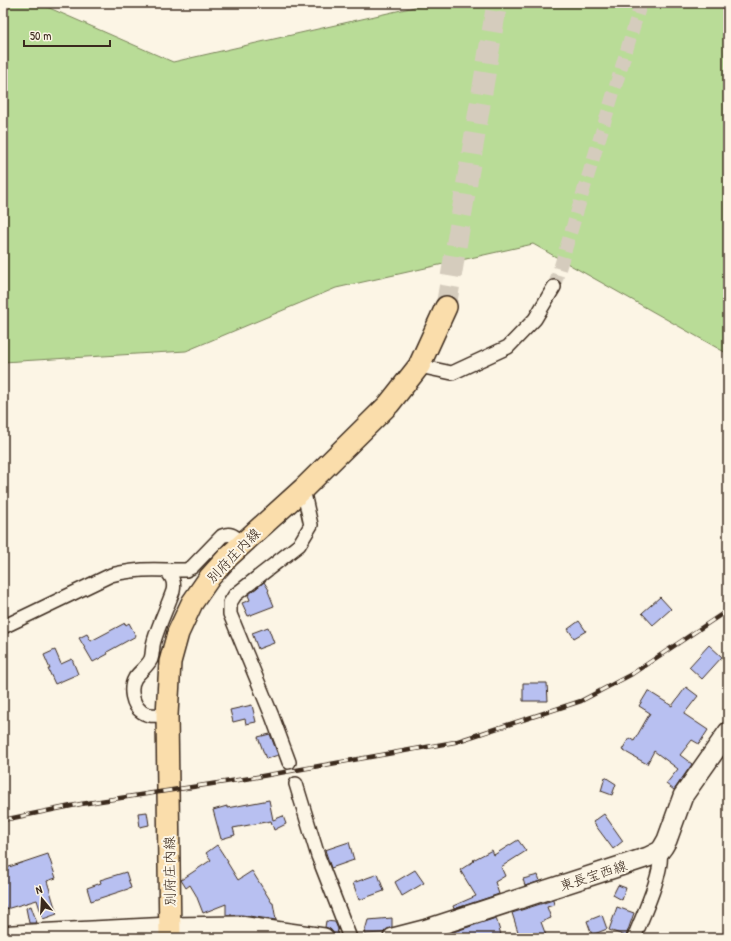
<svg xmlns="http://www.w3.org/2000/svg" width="731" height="941" viewBox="0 0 731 941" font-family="'Patrick Hand','Klee One',sans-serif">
<rect width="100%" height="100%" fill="#fcf5e5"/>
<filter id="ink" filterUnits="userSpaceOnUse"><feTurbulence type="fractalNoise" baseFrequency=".025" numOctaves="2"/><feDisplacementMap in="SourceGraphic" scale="8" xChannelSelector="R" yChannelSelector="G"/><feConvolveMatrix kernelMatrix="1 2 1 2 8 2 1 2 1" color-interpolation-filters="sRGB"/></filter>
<g filter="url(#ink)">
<path fill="#b9dc97" stroke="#7a835a" d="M 3,3 L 38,3 L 173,62 L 432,3 L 728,3 L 728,354 L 533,244 L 336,288 L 186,351 L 3,362 Z"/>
<path fill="#b8c0f1" stroke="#3b2a1e" d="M 264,582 L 269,590 L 268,591 L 274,606 L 248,616 L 242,603 L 250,600 L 248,595 Z
M 660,597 L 671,609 L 653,625 L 642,613 Z
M 579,621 L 586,631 L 574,638 L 568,629 Z
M 125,623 L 126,625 L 129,623 L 136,636 L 107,652 L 108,654 L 93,662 L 79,638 L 87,634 L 91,641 Z
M 268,627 L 274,643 L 258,649 L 252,633 Z
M 709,645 L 722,657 L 702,679 L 689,667 Z
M 55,650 L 61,664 L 72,659 L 78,674 L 55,684 L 48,669 L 50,669 L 44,655 Z
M 523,683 L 547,683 L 548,701 L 523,701 Z
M 686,687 L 698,696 L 684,714 L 708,730 L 699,744 L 692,740 L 680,755 L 692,764 L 674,790 L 666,784 L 678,769 L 654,751 L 647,764 L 622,750 L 629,738 L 634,741 L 650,713 L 639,706 L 648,691 L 672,706 Z
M 252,705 L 256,722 L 246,724 L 245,719 L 233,722 L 230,710 Z
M 270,734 L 278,755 L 266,759 L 258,737 Z
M 605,777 L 616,784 L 612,795 L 601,791 Z
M 269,800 L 273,820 L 283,816 L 286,824 L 274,830 L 271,821 L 233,828 L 235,835 L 221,839 L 213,810 L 227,806 L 227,808 Z
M 147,812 L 149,825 L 140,827 L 138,813 Z
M 604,814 L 623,841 L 613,849 L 593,822 Z
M 518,840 L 526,851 L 501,867 L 505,876 L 495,882 L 499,894 L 454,909 L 453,906 L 476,896 L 460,870 L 474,861 L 473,860 L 492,850 L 494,855 Z
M 349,842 L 354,860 L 331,868 L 325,850 Z
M 217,845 L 228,862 L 227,862 L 238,880 L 252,871 L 272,903 L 273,903 L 276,920 L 242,915 L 226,915 L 226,904 L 203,913 L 196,895 L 190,885 L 186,888 L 181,880 L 211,860 L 206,853 Z
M 48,854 L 56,878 L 47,881 L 57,914 L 43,919 L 37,900 L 6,909 L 3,898 L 3,869 Z
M 415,870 L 424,883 L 402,896 L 395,882 Z
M 126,872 L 131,888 L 91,901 L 87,888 L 101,883 L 100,880 Z
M 378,874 L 384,891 L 359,900 L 353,883 Z
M 538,875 L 540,881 L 525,886 L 523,879 Z
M 618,885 L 626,888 L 622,900 L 613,895 Z
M 553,900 L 554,905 L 547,907 L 551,918 L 541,922 L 547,938 L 520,938 L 512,913 Z
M 31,906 L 37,923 L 29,923 L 26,908 Z
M 617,907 L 634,913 L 626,936 L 609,930 Z
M 602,915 L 607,929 L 592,935 L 587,921 Z
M 392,918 L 392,927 L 386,930 L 383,933 L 364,934 L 368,920 Z
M 496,918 L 502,938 L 435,938 Z
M 326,921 L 335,922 L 338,929 L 337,935 L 334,934 L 330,929 L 325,927 Z"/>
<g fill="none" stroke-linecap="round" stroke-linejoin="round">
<path stroke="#d5ccbd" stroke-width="13" stroke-dasharray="13 6" stroke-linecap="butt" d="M 554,287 L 641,3"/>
<path stroke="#d5ccbd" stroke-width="21" stroke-dasharray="21 10" stroke-linecap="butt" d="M 446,307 L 497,3"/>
<defs>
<path id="minor" d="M 419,366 L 452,373 L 508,347 L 535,319 L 554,287
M 166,570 L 186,570 L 192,567 L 222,536 C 232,532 235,537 243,543
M 3,627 L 111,575 C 129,570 147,569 166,570 C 172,577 175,582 173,591 C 167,608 159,624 154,641 C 152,647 153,653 151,659 C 147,667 140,671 135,678 C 129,688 132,705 142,712 C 149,717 159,715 167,715
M 289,762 L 272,716 L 230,614 L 230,603 L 235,595 L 299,545 L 311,525 L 303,489
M 296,784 L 318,856 L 350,938
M 634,938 C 642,917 664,872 660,851"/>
<path id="secondary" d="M 3,936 L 14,935 L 170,927 L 240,926 L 324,938
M 393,938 L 424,930 L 648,857 L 660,851 L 663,847 L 667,840 L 683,796 L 728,732"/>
<path id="primary" d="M 170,938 L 167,715 L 170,662 L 178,633 L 192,603 L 210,577 L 229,556 L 303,489 L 389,404 L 419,366 L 446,307"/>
</defs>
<use href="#minor" stroke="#3b2a1e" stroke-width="16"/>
<use href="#secondary" stroke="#3b2a1e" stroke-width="22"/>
<use href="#primary" stroke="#3b2a1e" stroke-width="24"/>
<use href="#minor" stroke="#fcf5e5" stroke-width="13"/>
<use href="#secondary" stroke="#fcf5e5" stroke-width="19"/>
<use href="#primary" stroke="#faddab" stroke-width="21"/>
<defs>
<path id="rail" d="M 3,820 L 81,804 L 251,778 L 455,742 L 581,701 L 632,674 L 728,610"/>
</defs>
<use href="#rail" stroke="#3b2a1e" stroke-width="4.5"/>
<use href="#rail" stroke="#fcf5e5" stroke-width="3" stroke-dasharray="9" stroke-linecap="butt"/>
</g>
</g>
<g text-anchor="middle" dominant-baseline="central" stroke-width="4" stroke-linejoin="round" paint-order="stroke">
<g font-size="14" fill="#3b2a1e" stroke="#fcf5e5">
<text transform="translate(233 555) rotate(-46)">別府庄内線</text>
<text transform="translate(169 871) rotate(-91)">別府庄内線</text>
<text transform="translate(593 875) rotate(-18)">東長宝西線</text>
</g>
</g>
<rect width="731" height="941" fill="none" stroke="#fcf5e5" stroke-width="16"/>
<rect x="8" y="8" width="715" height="925" fill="none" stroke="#3b2a1e" stroke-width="1.5" filter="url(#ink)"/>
<g transform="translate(42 899) rotate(342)" stroke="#fcf5e5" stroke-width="3" paint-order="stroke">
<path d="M0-3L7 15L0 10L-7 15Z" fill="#3b2a1e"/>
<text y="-6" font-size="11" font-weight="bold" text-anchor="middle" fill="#3b2a1e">N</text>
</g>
<path d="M24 40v6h86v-6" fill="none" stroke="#3b2a1e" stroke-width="2"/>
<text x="30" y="40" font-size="12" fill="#3b2a1e" stroke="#fcf5e5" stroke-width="3" paint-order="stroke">50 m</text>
</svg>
